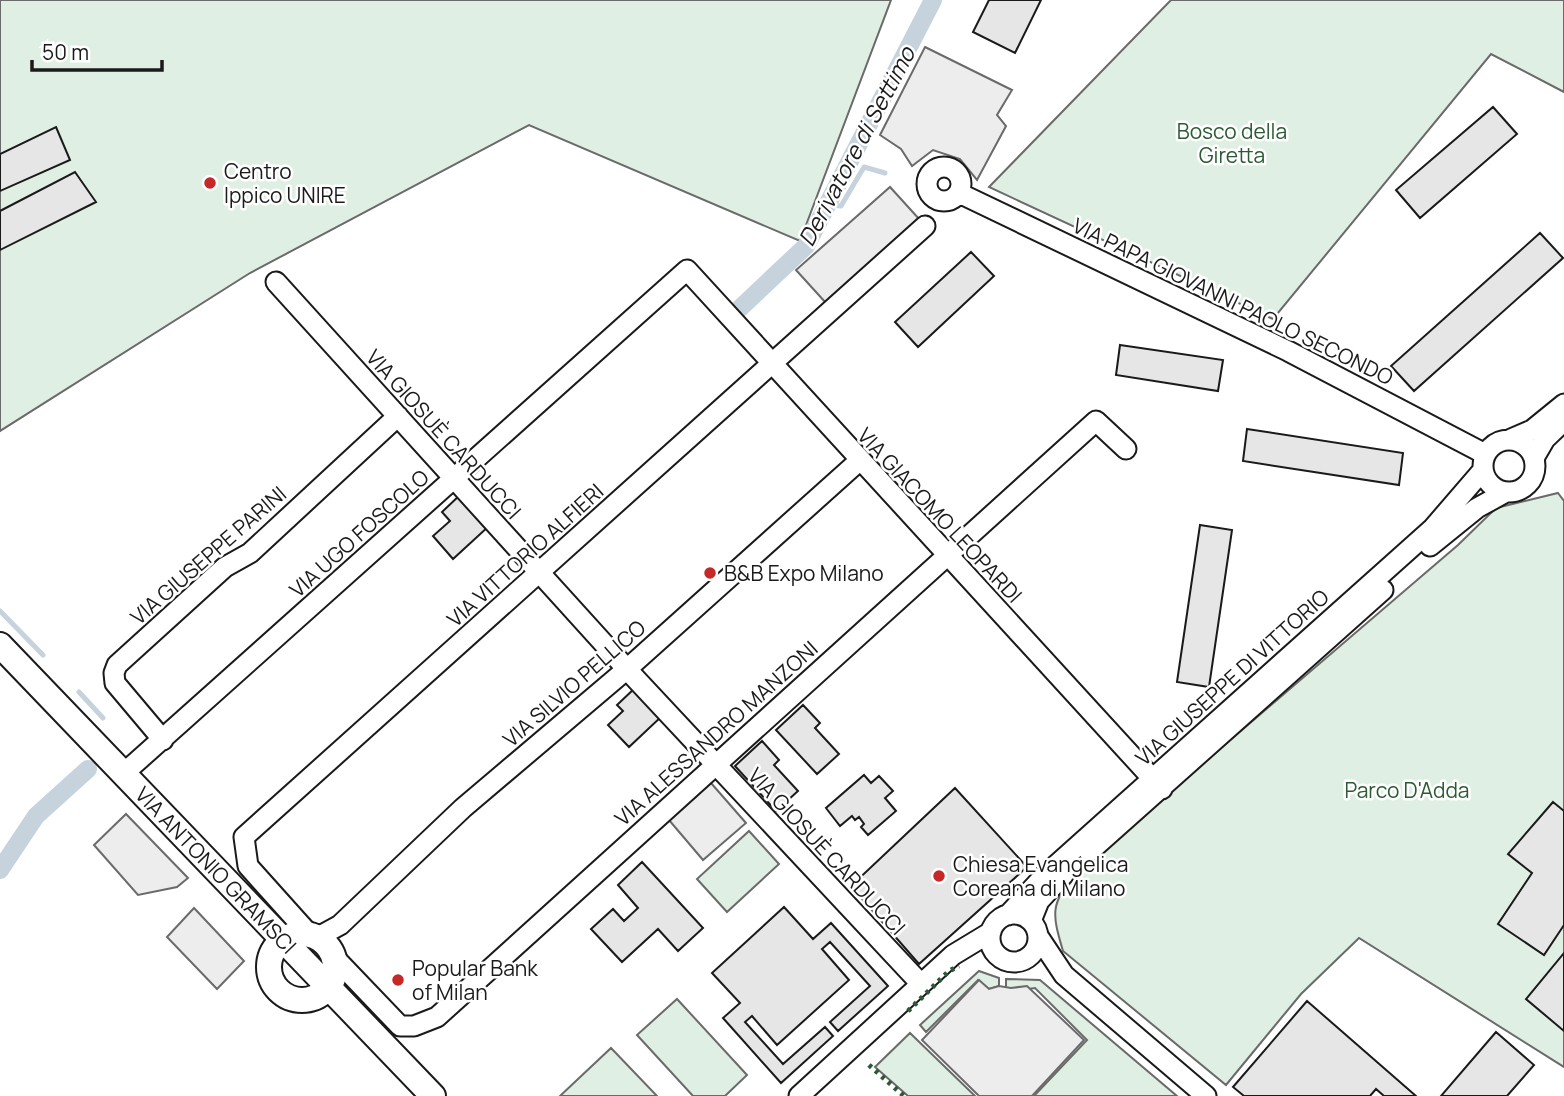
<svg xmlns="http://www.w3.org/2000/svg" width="1564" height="1096" viewBox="0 0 1564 1096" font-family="Manrope,sans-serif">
<rect width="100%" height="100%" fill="#fff"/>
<path fill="#e0efe3" stroke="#6a6a6a" stroke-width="2" d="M 0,0 L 891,0 L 800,241 L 529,125 L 250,273 L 0,431 Z
M 1171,0 L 1564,0 L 1564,92 L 1491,54 L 1273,319 L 989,187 Z
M 1558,493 L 1564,501 L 1564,1067 L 1359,938 L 1301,994 L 1226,1085 L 1063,951 C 1052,914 1050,904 1075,873 L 1458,545 L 1496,508 Z
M 749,831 L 779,864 L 727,912 L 697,879 Z
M 979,971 L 999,978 L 999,986 L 989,989 L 978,980 L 926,1032 L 920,1025 Z
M 1006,979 L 1040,980 L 1177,1096 L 1034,1096 L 1087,1040 L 1035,988 L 1006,992 Z
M 677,999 L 747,1075 L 725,1096 L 693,1096 L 637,1035 Z
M 910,1033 L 975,1096 L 908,1096 L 875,1067 Z
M 611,1048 L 657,1096 L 560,1096 Z"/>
<path fill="#ededed" stroke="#6a6a6a" stroke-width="2" d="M 925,47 L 1012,90 L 997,115 L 1006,126 L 977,180 L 960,159 L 933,150 L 912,166 L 901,149 L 880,135 Z
M 890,187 L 920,220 L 826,303 L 796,270 Z
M 711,783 L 746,823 L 703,860 L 669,820 Z
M 126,814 L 188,878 L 177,887 L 138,895 L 94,845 Z
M 194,908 L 244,961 L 217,989 L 167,937 Z
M 979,980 L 989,989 L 999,986 L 1011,988 L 1027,986 L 1084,1040 L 1032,1096 L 979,1096 L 922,1040 Z"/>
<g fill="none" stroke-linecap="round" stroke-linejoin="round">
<path stroke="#c6d2dc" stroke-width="5" d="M 830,205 L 841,206 L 864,167 L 885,173
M 0,611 L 43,655
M 79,692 L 103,718"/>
<path stroke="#c6d2dc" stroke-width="18" d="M 736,312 L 806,246 L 933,0
M 0,870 L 36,816 L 88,769"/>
</g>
<path fill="#e6e6e6" stroke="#1a1a1a" stroke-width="2" d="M 989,0 L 1041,0 L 1015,53 L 973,32 Z
M 1493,107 L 1517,134 L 1420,218 L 1396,190 Z
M 56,127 L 70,160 L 0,191 L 0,154 Z
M 75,172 L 96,202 L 0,250 L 0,211 Z
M 1540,233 L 1563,258 L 1414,391 L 1391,366 Z
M 971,252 L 994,276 L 918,347 L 895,322 Z
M 1120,345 L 1223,360 L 1218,391 L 1116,375 Z
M 1247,429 L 1403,453 L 1399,485 L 1243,461 Z
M 461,494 L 489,526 L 453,559 L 433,536 L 450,521 L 442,512 Z
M 1200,525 L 1232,530 L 1209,687 L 1177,682 Z
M 636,687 L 662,716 L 629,747 L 608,725 L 623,711 L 617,705 Z
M 803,705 L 820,723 L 815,728 L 839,754 L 817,774 L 776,730 Z
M 762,741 L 779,760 L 774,765 L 798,791 L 776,811 L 735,766 Z
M 864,775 L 871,783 L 879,776 L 893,791 L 885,798 L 896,811 L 868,835 L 861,827 L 864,824 L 859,817 L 855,820 L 852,816 L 840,826 L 826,808 Z
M 955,788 L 1027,867 L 919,964 L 851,886 Z
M 1553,802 L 1564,811 L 1564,925 L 1544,955 L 1498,924 L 1532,873 L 1508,854 Z
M 642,862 L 703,928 L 678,951 L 658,929 L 622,962 L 591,929 L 613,909 L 624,921 L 638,908 L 618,885 Z
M 784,907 L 813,939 L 831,923 L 888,986 L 838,1031 L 830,1022 L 870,986 L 830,942 L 822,949 L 849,980 L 777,1045 L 752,1016 L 745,1022 L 783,1064 L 825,1027 L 833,1036 L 781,1083 L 723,1018 L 740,1003 L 712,973 Z
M 1564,953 L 1564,1031 L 1526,999 Z
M 1307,1001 L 1416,1096 L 1384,1096 L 1376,1089 L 1370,1096 L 1244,1096 L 1233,1087 Z
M 1496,1032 L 1534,1065 L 1507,1096 L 1441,1096 Z"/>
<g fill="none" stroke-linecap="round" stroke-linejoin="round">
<defs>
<path id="minor" d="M927 184a17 17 0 1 1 34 0a17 17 0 1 1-34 0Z
M 959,193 L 1288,351 L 1485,454
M 276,282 L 635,678 L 921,984
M 1511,439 L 1532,430 L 1564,404
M1483 466a26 26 0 1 1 52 0a26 26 0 1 1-52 0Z
M 1534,458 L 1545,439 L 1564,421
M 1430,546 L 1477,508 L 1506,492
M 163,740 L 115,683 L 114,673 L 117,665 L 225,567 L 250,553 L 398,416
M 123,774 L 687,270 L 1162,789
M 1089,852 L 1383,590
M990 938a24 24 0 1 1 48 0a24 24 0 1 1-48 0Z
M 1008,915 L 1045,875 L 1433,528 L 1483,470
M 1031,921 L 1039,901 L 1064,874
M 309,934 L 248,866 L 244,837 L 925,226
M 1038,936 L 1064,975 L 1206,1096
M 318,937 L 340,925 L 463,808 L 627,669 L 859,461
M 333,956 L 400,1026 L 414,1026 L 437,1017 L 1096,421 L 1126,449
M 799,1096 L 953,955 L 991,932"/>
<g id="major">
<path id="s1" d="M 0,645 L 433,1096"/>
<circle cx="302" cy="967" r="33"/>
</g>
</defs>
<use href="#minor" stroke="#1a1a1a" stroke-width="23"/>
<use href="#major" stroke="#1a1a1a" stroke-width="28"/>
<use href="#minor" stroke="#fff" stroke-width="19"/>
<use href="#major" stroke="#fff" stroke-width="24"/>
<path stroke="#2b5a34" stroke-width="5" stroke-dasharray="3.5 5" stroke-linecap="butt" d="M 908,1011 L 949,971 L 959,966
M 869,1065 L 904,1096"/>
</g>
<g fill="#c62828" stroke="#fff" stroke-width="2.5">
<circle cx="210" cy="183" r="7"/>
<circle cx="710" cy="573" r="7"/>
<circle cx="939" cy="876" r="7"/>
<circle cx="398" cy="980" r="7"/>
</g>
<g text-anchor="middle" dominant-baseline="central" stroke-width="5" stroke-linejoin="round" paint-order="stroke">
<g font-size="21" fill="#2b5a34" stroke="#fff">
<text x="1232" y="131">Bosco della<tspan x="1232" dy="24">Giretta</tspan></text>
<text x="1407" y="790">Parco D'Adda</text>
</g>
<g font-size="21" fill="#1a1a1a" stroke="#fff" text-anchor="start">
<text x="224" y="171">Centro<tspan x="224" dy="24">Ippico UNIRE</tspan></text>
<text x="724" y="573">B&amp;B Expo Milano</text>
<text x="953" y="864">Chiesa Evangelica<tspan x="953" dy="24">Coreana di Milano</tspan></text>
<text x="412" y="968">Popular Bank<tspan x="412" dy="24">of Milan</tspan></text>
</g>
<g font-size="21" fill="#1a1a1a" stroke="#fff">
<text transform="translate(1233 301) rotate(26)">VIA PAPA GIOVANNI PAOLO SECONDO</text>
<text transform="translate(444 434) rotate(48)">VIA GIOSUÈ CARDUCCI</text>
<text transform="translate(940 515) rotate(47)">VIA GIACOMO LEOPARDI</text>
<text transform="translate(359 533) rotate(-42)">VIA UGO FOSCOLO</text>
<text transform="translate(208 555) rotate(-41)">VIA GIUSEPPE PARINI</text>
<text transform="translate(525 555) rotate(-42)">VIA VITTORIO ALFIERI</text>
<text transform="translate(1232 677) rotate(-42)">VIA GIUSEPPE DI VITTORIO</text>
<text transform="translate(574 683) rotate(-41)">VIA SILVIO PELLICO</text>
<text transform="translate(716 733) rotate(-42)">VIA ALESSANDRO MANZONI</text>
<text transform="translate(827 851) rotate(47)">VIA GIOSUÈ CARDUCCI</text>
<text stroke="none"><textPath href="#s1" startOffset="312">VIA ANTONIO GRAMSCI</textPath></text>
</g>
<g font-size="23" font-style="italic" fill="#1a1a1a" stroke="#fff">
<text transform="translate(856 146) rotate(-62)">Derivatore di Settimo</text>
</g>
</g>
<path d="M32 60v10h130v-10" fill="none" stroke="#1a1a1a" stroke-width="3.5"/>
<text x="42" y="60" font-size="21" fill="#1a1a1a" stroke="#ffffff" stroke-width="5" paint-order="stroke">50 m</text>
</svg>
